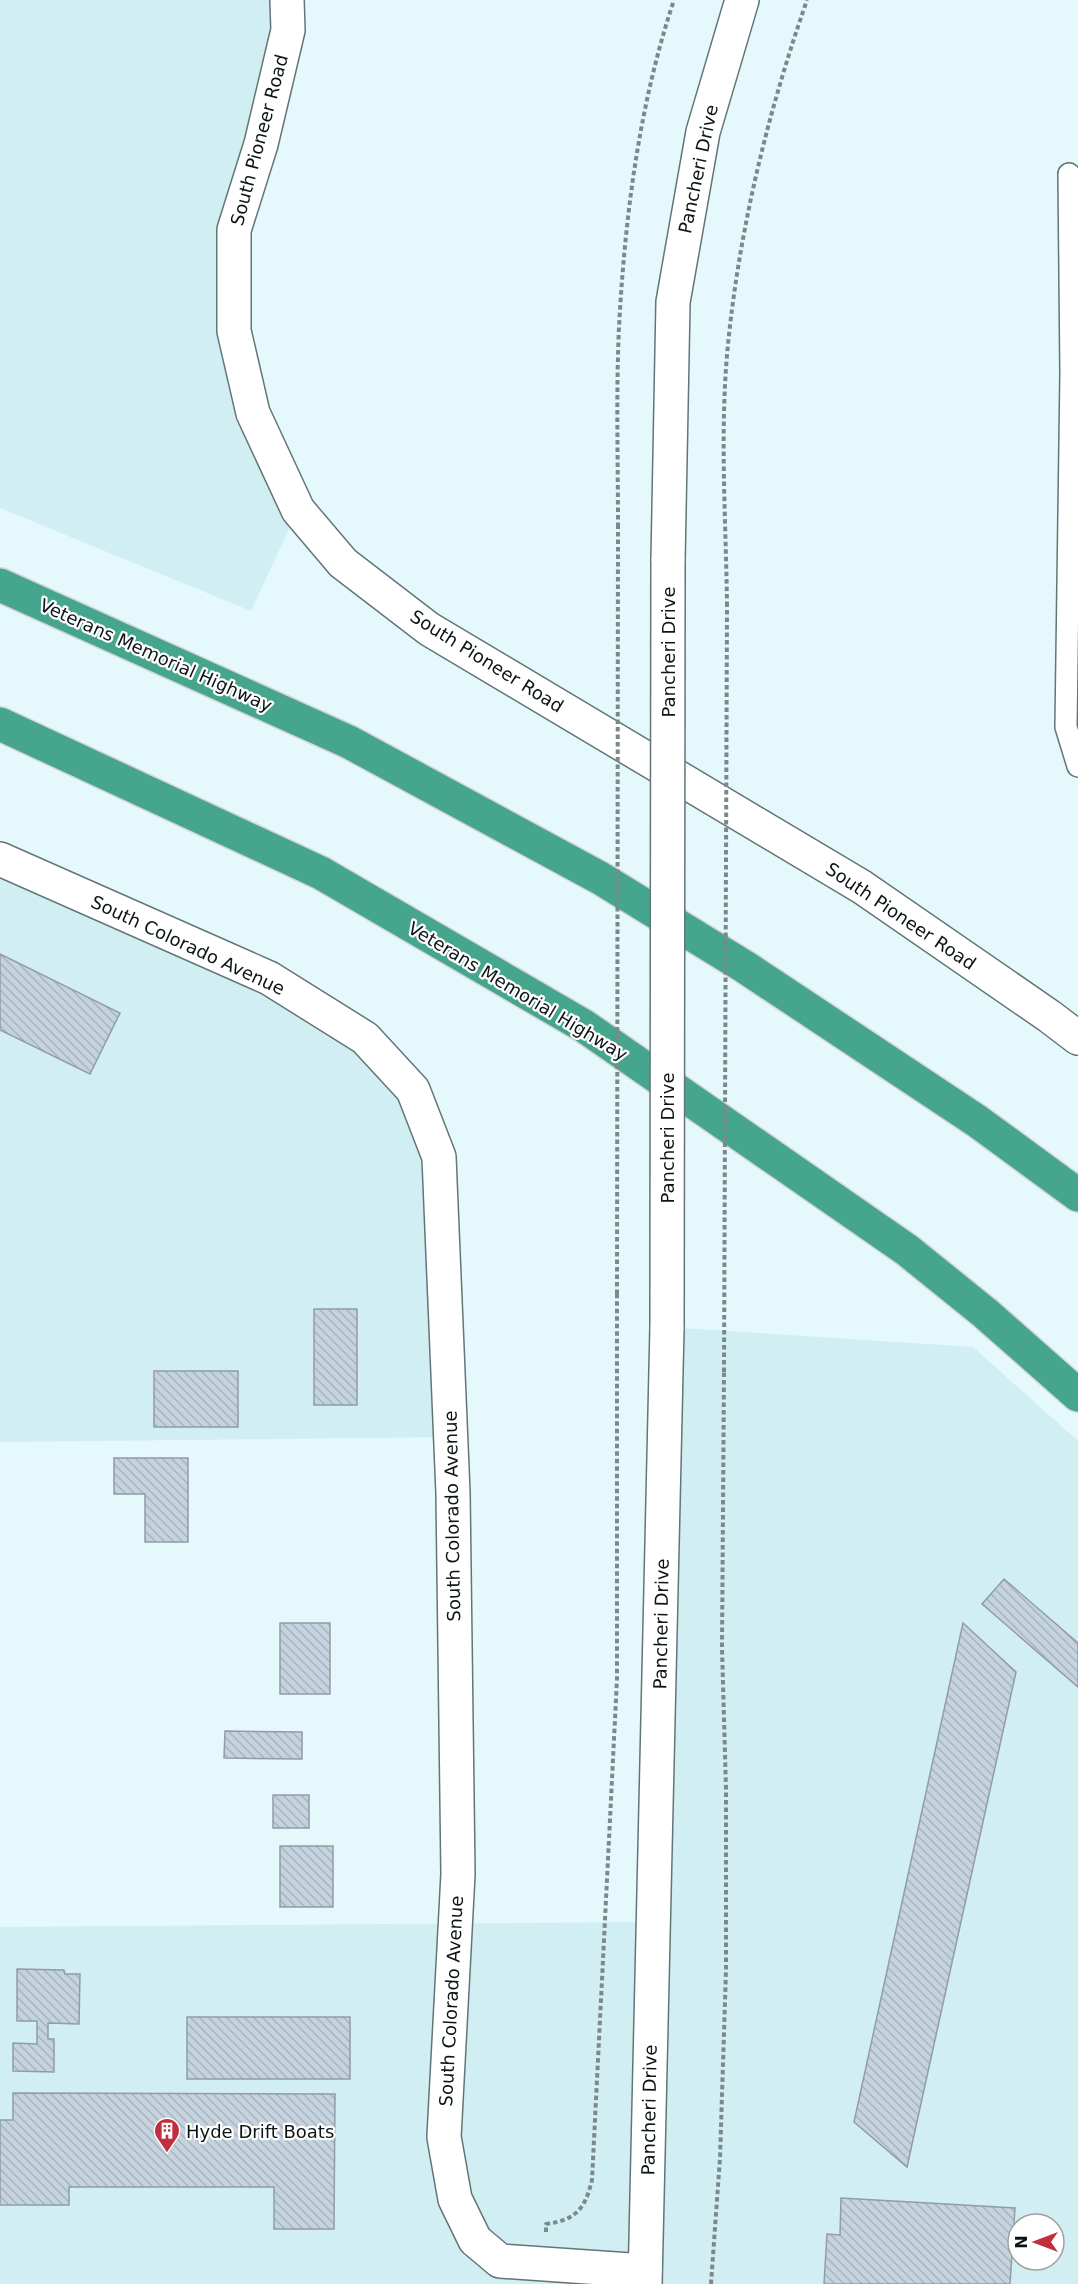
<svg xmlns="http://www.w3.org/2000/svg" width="1078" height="2284" viewBox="0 0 1078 2284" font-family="'DejaVu Sans',sans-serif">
<defs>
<pattern id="building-back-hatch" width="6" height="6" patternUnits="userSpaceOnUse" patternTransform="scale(1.5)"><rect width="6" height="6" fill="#c5d3de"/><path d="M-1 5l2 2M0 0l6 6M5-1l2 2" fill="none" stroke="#a8b4be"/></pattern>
</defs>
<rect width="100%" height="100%" fill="#e5f9fc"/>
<path fill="#d1eef2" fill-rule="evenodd" d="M 0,0 L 287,0 L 261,144 L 234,331 L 298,510 L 251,611 L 0,508 Z
M 0,868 L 365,1038 L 439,1157 L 451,1437 L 0,1442 Z
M 667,1327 L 973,1347 L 1078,1441 L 1078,2284 L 0,2284 L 0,1927 L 654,1922 ZM 1018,2224 L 1054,2224 L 1054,2260 L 1018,2260 Z"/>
<path fill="url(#building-back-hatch)" stroke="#909da7" stroke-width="1.5" d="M 0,954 L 120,1013 L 90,1074 L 0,1030 Z
M 314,1309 L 357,1309 L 357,1405 L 314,1405 Z
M 154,1371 L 238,1371 L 238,1427 L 154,1427 Z
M 114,1458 L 188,1458 L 188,1542 L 145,1542 L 145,1494 L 114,1494 Z
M 1004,1579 L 1078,1643 L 1078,1687 L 982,1604 Z
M 280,1623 L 330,1623 L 330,1694 L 280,1694 Z
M 963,1623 L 1016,1672 L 907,2167 L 854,2122 Z
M 225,1731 L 302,1732 L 302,1759 L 224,1758 Z
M 273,1795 L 309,1795 L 309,1828 L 273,1828 Z
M 280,1846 L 333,1846 L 333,1907 L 280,1907 Z
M 17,1969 L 64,1970 L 65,1974 L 80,1974 L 79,2024 L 48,2023 L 48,2039 L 54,2039 L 54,2072 L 13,2071 L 13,2043 L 37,2044 L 37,2021 L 17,2021 Z
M 187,2017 L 350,2017 L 350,2079 L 187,2079 Z
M 13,2093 L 335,2094 L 334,2229 L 274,2229 L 274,2187 L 69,2187 L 69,2205 L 0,2205 L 0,2120 L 13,2120 Z
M 841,2198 L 1015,2208 L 1010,2284 L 824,2284 L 827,2234 L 840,2235 Z"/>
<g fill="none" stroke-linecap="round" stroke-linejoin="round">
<defs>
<path id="lane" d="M 1069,174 L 1071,373
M 1078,373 L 1071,373 L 1066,727 L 1078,766"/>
<path id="street" d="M 0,859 L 269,978 L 365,1038 L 413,1090 L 439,1157 L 453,1493 L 458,1874 L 444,2137 L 455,2199 L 475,2240 L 500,2261 L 645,2271"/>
<path id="secondary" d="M 287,0 L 288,30 L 261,144 L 234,230 L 234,331 L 253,413 L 298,510 L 343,563 L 429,629 L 862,887 L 1049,1016 L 1078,1038
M 668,561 L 673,302 L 703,132 L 742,0
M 645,2284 L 667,1327"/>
<path id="highway" d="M 0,585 L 349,742 L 600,878 L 745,967 L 977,1121 L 1078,1195
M 0,724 L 321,873 L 584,1026 L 907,1250 L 985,1313 L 1078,1395"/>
</defs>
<use href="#lane" stroke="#637578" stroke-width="24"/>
<use href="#street" stroke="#637578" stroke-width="36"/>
<use href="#secondary" stroke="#637578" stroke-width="36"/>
<use href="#highway" stroke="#d3d5d5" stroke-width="36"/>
<path stroke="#7c898b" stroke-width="4" stroke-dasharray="4.5 3" stroke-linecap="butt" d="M 618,527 C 618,460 616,393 619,327 C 625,216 639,105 674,0
M 727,606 C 726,523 720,438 727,355 C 738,234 767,115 807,0
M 546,2232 L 546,2224 C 576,2220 585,2209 592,2180 L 617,1679 L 617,1294
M 711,2284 L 720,2158 L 726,1970 L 726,1789 L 722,1648 L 724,1372"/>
<use href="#lane" stroke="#fff" stroke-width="21"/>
<use href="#street" stroke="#fff" stroke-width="33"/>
<use href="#secondary" stroke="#fff" stroke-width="33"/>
<use href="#highway" stroke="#46a58d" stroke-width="33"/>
<defs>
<path id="secondary-bridge" d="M 667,1327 L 668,561"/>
</defs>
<use href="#secondary-bridge" stroke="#637578" stroke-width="36" stroke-linecap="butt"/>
<path stroke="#7c898b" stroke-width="4" stroke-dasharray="4.5 3" stroke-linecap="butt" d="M 617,1294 L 618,527
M 724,1372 L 727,606"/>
<use href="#secondary-bridge" stroke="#fff" stroke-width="33"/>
</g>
<defs>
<symbol id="building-pin" viewBox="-11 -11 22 30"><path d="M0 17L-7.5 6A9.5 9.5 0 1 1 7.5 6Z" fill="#bf2f40" stroke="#fff"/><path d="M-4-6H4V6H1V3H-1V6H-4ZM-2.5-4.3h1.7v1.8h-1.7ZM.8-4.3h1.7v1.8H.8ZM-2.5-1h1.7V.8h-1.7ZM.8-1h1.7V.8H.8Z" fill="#fff"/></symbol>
</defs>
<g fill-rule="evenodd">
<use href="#building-pin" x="152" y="2116" width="30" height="40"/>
</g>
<g text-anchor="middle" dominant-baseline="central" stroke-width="4.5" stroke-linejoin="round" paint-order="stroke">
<g font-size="18" fill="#0d1415" stroke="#fff">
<text transform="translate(259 140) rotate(-75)">South Pioneer Road</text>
<text transform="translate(698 169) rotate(-78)">Pancheri Drive</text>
<text transform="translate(668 652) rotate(-90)">Pancheri Drive</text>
<text transform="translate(156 655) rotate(24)">Veterans Memorial Highway</text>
<text transform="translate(487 661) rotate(32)">South Pioneer Road</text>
<text transform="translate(901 916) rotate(34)">South Pioneer Road</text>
<text transform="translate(188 945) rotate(25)">South Colorado Avenue</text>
<text transform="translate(518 991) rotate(31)">Veterans Memorial Highway</text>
<text transform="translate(667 1138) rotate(-90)">Pancheri Drive</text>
<text transform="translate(452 1516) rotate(-91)">South Colorado Avenue</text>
<text transform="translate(661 1624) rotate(-89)">Pancheri Drive</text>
<text transform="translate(451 2001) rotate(-87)">South Colorado Avenue</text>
<text transform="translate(649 2110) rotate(-89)">Pancheri Drive</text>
</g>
<g font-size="18" fill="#0d1415" stroke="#fff" text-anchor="start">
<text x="186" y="2131">Hyde Drift Boats</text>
</g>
</g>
<g transform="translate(1036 2242) rotate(270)"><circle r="28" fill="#ffffff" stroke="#9ea1a1" stroke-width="1.5"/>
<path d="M0-4.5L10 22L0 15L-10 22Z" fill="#bf2f40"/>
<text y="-9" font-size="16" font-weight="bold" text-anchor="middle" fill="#0d1415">N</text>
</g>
</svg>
